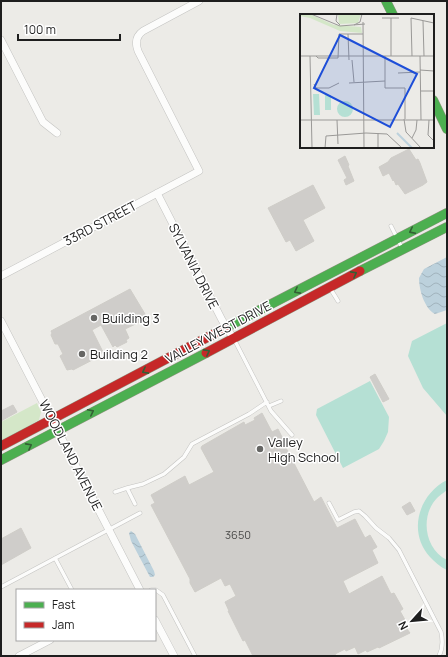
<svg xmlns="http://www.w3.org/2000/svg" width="448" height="657" viewBox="0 0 448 657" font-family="Manrope,sans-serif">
<defs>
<pattern id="water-waves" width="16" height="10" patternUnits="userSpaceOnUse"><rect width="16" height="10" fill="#bcd1dc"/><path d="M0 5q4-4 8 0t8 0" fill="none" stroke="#a1b3bc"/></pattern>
</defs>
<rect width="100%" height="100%" fill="#ecebe7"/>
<path fill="#d4e7c8" d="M 37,403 L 41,412 L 39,420 L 1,442 L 1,422 Z"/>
<path fill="#b5e0d4" d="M 447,323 L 447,416 L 423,388 L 408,356 L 412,341 Z
M 370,381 L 389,417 L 388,432 L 384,441 L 379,449 L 343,468 L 316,415 L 317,409 Z
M 447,480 L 447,490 C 442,494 437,497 433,503 C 421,521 426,550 447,560 L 447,570 C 440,567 435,562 430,557 C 407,532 419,494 447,480 Z"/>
<path fill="url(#water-waves)" d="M 447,257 L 447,310 L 435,314 C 424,308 419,289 419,278 L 424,269 Z
M 131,531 L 135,534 L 154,571 L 155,575 L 153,577 L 150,577 L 131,541 L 129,533 Z"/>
<path fill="#cfcdca" stroke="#cfcdc8" d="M 409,149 L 416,160 L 418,159 L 420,163 L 427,182 L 423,185 L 405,194 L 398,184 L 396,185 L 394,180 L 393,181 L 389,173 L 383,176 L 379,167 L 388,162 L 391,158 Z
M 345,156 L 349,165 L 348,166 L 354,181 L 346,185 L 344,180 L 347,178 L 338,160 Z
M 313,185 L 325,208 L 303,220 L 314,241 L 296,251 L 290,240 L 286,242 L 268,208 Z
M 130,289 L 145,314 L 146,319 L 125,329 L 129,338 L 126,340 L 127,342 L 117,347 L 115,345 L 113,347 L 101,325 L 92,330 L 103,352 L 99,355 L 100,356 L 73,370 L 72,369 L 67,370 L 60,356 L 63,354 L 58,344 L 55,344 L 51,335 L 52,333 L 51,331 Z
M 375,374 L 389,399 L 383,402 L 370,377 Z
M 13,405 L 17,412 L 1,421 L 1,411 Z
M 262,413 L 272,432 L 278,429 L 285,443 L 284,444 L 314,502 L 321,497 L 337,528 L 355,519 L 365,538 L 370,535 L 377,547 L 372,550 L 378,563 L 343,581 L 349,594 L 382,576 L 391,594 L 394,593 L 403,609 L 400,611 L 409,627 L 407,629 L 410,633 L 379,648 L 378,647 L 367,652 L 366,650 L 358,654 L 355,647 L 346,651 L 345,649 L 335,654 L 336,656 L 253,656 L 245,640 L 243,641 L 228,611 L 229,611 L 225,602 L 236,596 L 230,584 L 225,586 L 221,578 L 195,592 L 190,583 L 190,579 L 151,505 L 155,503 L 151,495 L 185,476 L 189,485 L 214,472 L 201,448 L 202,446 L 244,422 L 245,425 L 255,420 L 254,418 Z
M 410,502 L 415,511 L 407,515 L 402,507 Z
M 21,528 L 31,548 L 1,565 L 1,539 Z"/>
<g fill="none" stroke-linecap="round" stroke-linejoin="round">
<defs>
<path id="lane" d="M 391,226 L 402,248
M 330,288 L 338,301
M 234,339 L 271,411 L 292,435
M 269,406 L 281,401
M 127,488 L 143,484 L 164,474 L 184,457 L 192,444 L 249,414 L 267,402
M 115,492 L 127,488 L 135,504
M 329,503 L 338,520 L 354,512 L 359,511 L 365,516 L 376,528 L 389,538 L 399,550 L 441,632 C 443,641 443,648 439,656
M 55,558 L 72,590
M 1,587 L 140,513
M 151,590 L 156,590 L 163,595 L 195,656"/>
<path id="street" d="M 1,40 L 43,122 L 57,133
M 157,193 L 222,320 L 233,338
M 1,276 L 199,171 L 138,51 C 135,43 136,36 143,31 L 199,1
M 1,321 L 140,590
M 155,620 L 174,656
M 19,656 L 50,640"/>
<path id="fast" d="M 386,1 L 393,15
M 433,100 L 447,129
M 360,271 L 447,227
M 225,328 L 447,213
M 1,460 L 206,353"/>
<path id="jam" d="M 206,353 L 360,271
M 1,446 L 225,328"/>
</defs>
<use href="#lane" stroke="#c3c3c1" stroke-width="4.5"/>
<use href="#street" stroke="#c3c3c1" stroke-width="8"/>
<use href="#fast" stroke="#909480" stroke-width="10"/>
<use href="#jam" stroke="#909480" stroke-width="10"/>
<use href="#lane" stroke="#fcfcfb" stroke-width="3.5"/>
<use href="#street" stroke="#fcfcfb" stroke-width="7"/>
<use href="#fast" stroke="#4caf50" stroke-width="9"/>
<use href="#jam" stroke="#c62828" stroke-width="9"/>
</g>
<defs><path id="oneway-chevron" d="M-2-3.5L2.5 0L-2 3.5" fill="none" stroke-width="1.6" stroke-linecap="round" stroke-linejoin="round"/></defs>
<g stroke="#335f34">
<use href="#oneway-chevron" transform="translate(412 231) rotate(154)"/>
<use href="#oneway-chevron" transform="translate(354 274) rotate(-28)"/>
<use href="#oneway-chevron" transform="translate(297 291) rotate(152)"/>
<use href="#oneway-chevron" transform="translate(207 352) rotate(-28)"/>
<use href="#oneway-chevron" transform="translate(145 371) rotate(152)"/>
<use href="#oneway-chevron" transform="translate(91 412) rotate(-27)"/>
<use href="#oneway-chevron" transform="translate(29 446) rotate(-28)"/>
</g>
<g fill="#666664" stroke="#fff" stroke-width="1.5">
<circle cx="94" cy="318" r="4"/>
<circle cx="82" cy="354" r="4"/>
<circle cx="260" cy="449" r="4"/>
</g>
<g text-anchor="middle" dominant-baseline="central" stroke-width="3" stroke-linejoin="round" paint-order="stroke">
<g font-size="11" fill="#4a4a49">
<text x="238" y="534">3650</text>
</g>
<g font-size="13" fill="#1e1e1e" stroke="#fff">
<text transform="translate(100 223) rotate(-28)">33RD STREET</text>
<text transform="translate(194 266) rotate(63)">SYLVANIA DRIVE</text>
<text transform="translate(218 332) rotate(-28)">VALLEY WEST DRIVE</text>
<text transform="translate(71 455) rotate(63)">WOODLAND AVENUE</text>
</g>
<g font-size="13" fill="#1e1e1e" stroke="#fff" text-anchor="start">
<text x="102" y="318">Building 3</text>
<text x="90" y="354">Building 2</text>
<text x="268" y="442">Valley<tspan x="268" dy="15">High School</tspan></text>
</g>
</g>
<g transform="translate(300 14)">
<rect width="134" height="134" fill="#ecebe7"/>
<path d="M 0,0 L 10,0 L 34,11 L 61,13 L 62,19 L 40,17 L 10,4 L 0,2 ZM 38,0 L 61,0 L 58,9 L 39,10 Z" fill="#d4e7c8"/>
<path d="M 13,80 L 19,80 L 20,101 L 14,101 ZM 25,81 L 31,81 L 31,96 L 25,96 ZM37 95a8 8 0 1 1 16 0a8 8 0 1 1-16 0Z" fill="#b5e0d4"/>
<path fill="none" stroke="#bcd1dc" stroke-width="2" d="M 97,119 L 112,134"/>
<path fill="none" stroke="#9a9997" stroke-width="1" d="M 11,0 L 40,12 L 65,10M 37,0 L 36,7 L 40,11M 82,4 L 99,4M 91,4 L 91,42M 123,7 L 124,42M 63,8 L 64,134M 54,11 L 60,8 L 62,0M 48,20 L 49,46M 0,42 L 134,42M 10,42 L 12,134M 16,42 L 18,44 L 38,44 L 39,20 L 63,20M 85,42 L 85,74 L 105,74 L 105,105M 112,42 L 111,4 L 134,9M 120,42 L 121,106M 52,46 L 54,68M 120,56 L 134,57M 98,59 L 120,58M 49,69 L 85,67M 14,70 L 16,74 L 29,74 L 39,69M 121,77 L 134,77M 104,105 L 106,118 L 121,134M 0,106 L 134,106M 37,106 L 38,130M 129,106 L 128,121 L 134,127M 78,119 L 78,134M 112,124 L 116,116 L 117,106M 25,134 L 26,122 L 66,119 L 87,120 L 102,134"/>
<path fill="#1d4ed8" fill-opacity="0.15" stroke="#1d4ed8" stroke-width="2" d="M 40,21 L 117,60 L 90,113 L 14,74 Z"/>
<rect width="134" height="134" fill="none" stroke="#1e1e1e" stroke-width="2"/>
</g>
<rect width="448" height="657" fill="none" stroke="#1e1e1e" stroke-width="4"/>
<rect x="16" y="589" width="140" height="52" fill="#ffffff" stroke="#a5a5a5"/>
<rect x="24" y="602" width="20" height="6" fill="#4caf50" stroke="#a5a5a5"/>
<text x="52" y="609" font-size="12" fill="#1e1e1e">Fast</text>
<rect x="24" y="622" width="20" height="6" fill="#c62828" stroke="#a5a5a5"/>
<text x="52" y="629" font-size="12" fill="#1e1e1e">Jam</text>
<g transform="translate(412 621) rotate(243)" stroke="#ffffff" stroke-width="3" paint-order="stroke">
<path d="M0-3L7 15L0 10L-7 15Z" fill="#1e1e1e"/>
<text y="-6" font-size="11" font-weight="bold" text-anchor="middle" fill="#1e1e1e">N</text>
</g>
<path d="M18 34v6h102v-6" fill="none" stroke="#1e1e1e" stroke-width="2"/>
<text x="24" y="34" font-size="12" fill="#1e1e1e" stroke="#ffffff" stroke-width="3" paint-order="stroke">100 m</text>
</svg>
